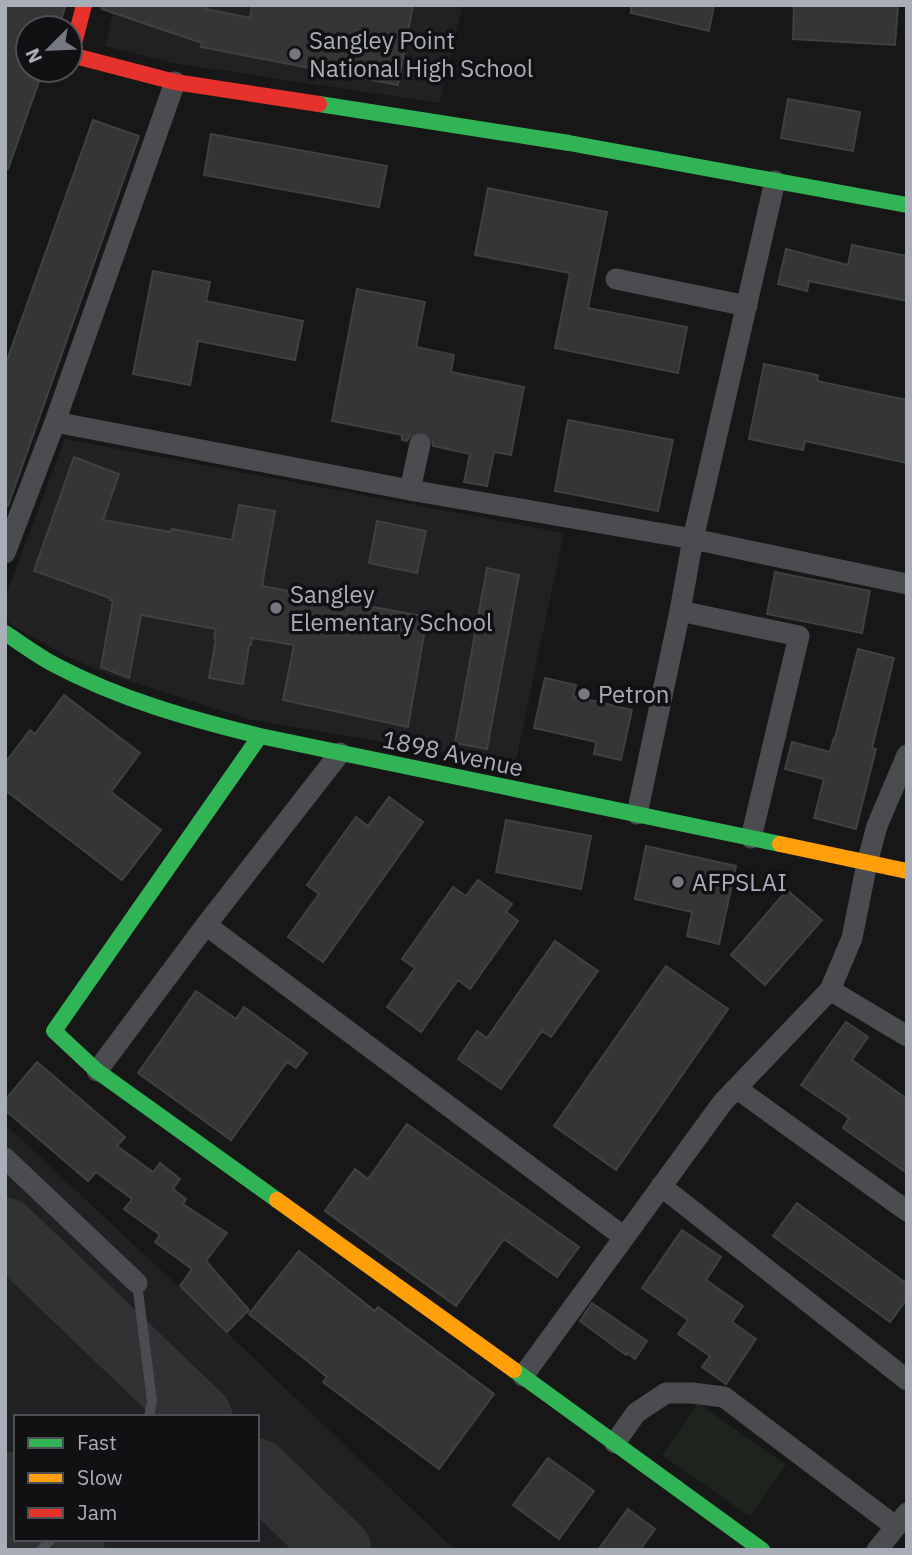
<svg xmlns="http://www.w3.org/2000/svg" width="912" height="1555" viewBox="0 0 912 1555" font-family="'IBM Plex Sans',sans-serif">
<rect width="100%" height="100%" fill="#171717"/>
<path fill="#212123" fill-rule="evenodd" d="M 115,5 L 463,5 L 439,103 L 173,63 L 105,46 Z
M 65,439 L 564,533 L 515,765 L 248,719 L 107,674 L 62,654 L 10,624 L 5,615 L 5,597 Z
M 5,1124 L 179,1287 L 455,1550 L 5,1550 ZM 16,1417 L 257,1417 L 257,1539 L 16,1539 Z"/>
<path fill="#1d241e" d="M 698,1403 L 786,1465 L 750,1517 L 662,1455 Z"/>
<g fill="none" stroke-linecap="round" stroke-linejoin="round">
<path stroke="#313233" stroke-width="65" d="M 5,1230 L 200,1417
M 257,1471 L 339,1550"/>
<path stroke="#313233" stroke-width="161" d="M 5,1532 L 24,1550"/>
</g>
<path fill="#353536" stroke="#3f4043" stroke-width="2" d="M 5,5 L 66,5 L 58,28 L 28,28 L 28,70 L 43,70 L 8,169 L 5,168 Z
M 102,5 L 207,5 L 206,9 L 250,18 L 252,5 L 413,5 L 398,85 L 201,47 L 202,43 L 102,9 Z
M 631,5 L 714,5 L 709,31 L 631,13 Z
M 794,5 L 898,5 L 895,45 L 793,39 Z
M 788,99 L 860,112 L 853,151 L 781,138 Z
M 93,120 L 139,136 L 8,506 L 5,506 L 5,366 Z
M 211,134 L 387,166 L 379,207 L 204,175 Z
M 488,188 L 607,212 L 588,308 L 687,327 L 678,373 L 555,348 L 570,273 L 475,255 Z
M 852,245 L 907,256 L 907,301 L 809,281 L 807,291 L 778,284 L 786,249 L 848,265 Z
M 153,271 L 210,282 L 206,301 L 303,321 L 295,360 L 198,341 L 190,385 L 133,374 Z
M 357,289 L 425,302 L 416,347 L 454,355 L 451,372 L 524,387 L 511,455 L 494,452 L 487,486 L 464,482 L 470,454 L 433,446 L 432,439 L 429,435 L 423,431 L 415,432 L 410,436 L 407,441 L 402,440 L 402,435 L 332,421 Z
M 764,364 L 818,375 L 817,381 L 907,400 L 907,463 L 805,441 L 803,450 L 749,439 Z
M 568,420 L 673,440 L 658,511 L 555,491 Z
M 74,457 L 119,474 L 103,520 L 171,532 L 172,529 L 232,540 L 239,505 L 275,511 L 262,586 L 427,617 L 408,727 L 283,700 L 294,645 L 252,638 L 251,645 L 249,645 L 243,684 L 209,678 L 216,639 L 214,638 L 216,629 L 141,615 L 129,678 L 101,667 L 113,600 L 110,600 L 110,598 L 34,571 Z
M 377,521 L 426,531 L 417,573 L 369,563 Z
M 487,568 L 519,575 L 487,749 L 455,743 Z
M 775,572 L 870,591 L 862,633 L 767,614 Z
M 858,649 L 894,658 L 872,748 L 876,749 L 856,829 L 814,818 L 824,779 L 785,769 L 792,742 L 830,752 L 834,738 L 835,738 Z
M 545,678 L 576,685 L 573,696 L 632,710 L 621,760 L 594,754 L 596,742 L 534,728 Z
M 64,695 L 140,753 L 111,792 L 161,830 L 122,880 L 5,790 L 5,763 L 30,730 L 35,734 Z
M 389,797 L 423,822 L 323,962 L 288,937 L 319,894 L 307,885 L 356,817 L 368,826 Z
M 506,820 L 591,836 L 581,889 L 496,872 Z
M 646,846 L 736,866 L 719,944 L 687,936 L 692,912 L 635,899 Z
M 478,880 L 512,904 L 506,912 L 518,921 L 470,989 L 458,980 L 421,1032 L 387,1007 L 415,968 L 402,959 L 453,887 L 466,896 Z
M 787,890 L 822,920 L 765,985 L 731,955 Z
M 555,941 L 598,971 L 551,1037 L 542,1031 L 501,1089 L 458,1059 L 477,1031 L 487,1038 Z
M 666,966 L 728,1009 L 616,1170 L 554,1126 Z
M 196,991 L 236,1019 L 244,1007 L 307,1053 L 296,1068 L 287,1062 L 231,1140 L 138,1073 Z
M 846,1022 L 868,1037 L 852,1060 L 907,1099 L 907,1173 L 843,1128 L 849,1118 L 801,1085 Z
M 37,1062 L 125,1137 L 117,1146 L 153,1172 L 160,1163 L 180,1179 L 173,1189 L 186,1199 L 183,1204 L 227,1233 L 206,1261 L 249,1310 L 227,1332 L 180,1286 L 192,1269 L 155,1242 L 160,1235 L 124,1209 L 132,1199 L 96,1172 L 88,1181 L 5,1110 L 5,1100 Z
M 407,1124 L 579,1247 L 557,1277 L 504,1239 L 456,1306 L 325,1211 L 355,1169 L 368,1179 Z
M 797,1203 L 907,1284 L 907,1299 L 890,1322 L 773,1236 Z
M 682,1230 L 721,1257 L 706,1280 L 743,1306 L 732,1322 L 756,1339 L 726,1384 L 702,1367 L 710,1356 L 678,1334 L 688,1320 L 642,1288 Z
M 299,1251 L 375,1311 L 378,1307 L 494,1394 L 439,1469 L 323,1382 L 327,1377 L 249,1314 Z
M 592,1303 L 647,1341 L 635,1359 L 627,1353 L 626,1355 L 580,1321 Z
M 548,1458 L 594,1491 L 559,1539 L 513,1505 Z
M 628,1509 L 655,1529 L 640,1550 L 598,1550 Z"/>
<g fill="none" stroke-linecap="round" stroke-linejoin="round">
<path stroke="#343537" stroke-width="21" stroke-dasharray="21 10" stroke-linecap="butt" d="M 420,444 L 439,352"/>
<path stroke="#4b4c50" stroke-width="10" d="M 137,1283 L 152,1401 L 149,1417
M 41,1550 L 51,1539"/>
<path stroke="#4b4c50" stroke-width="21" d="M 616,279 L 747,306
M 55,422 L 410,490 L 693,539 L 907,584
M 410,490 L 420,444
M 5,553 L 55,422 L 175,82
M 680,611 L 799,636 L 751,838
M 637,814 L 680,611 L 693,539 L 775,181
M 206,925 L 624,1237
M 830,990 L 907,1036
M 97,1071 L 206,925 L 340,753
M 736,1088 L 907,1211
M 5,1158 L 137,1283
M 661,1186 L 907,1380
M 523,1376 L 723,1102 L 830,990 L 852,938 L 867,863 L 877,826 L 907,755
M 615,1443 L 636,1413 L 666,1393 L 692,1393 L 724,1397 L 896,1527
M 877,1550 L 907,1513"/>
<path stroke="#30b455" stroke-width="16" d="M 319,104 L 569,143 L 907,205
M 5,633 C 22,644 38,656 55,665 C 119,699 190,719 260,736 L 780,844
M 260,736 L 54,1031 L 97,1071 L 277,1200
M 514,1370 L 762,1550"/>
<path stroke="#ff9f0a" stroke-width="16" d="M 780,844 L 907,871
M 277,1200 L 514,1370"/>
<path stroke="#e5322d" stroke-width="16" d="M 84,5 L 71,55 L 175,82 L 319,104"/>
</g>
<g fill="#757880" stroke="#111113" stroke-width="2.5">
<circle cx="295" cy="54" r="7"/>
<circle cx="276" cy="608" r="7"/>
<circle cx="584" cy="694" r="7"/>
<circle cx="678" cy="882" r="7"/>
</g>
<g text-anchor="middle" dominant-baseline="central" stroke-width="7" stroke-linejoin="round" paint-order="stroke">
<g font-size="24" fill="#a8adb8" stroke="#111113" text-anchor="start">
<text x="309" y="40">Sangley Point<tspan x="309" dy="28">National High School</tspan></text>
<text x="290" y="594">Sangley<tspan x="290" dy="28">Elementary School</tspan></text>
<text x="598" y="694">Petron</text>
<text x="692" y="882">AFPSLAI</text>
</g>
<g font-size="24" fill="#a8adb8" stroke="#111113">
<text transform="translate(453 753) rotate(12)">1898 Avenue</text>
</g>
</g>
<rect width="912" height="1555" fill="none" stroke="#a8adb8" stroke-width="14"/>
<rect x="14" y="1415" width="245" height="126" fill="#111113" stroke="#4d4f55" stroke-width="2"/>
<rect x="28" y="1438" width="35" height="10" fill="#30b455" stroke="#4d4f55" stroke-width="2"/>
<text x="77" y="1450" font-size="21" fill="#a8adb8">Fast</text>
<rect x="28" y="1473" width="35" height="10" fill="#ff9f0a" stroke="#4d4f55" stroke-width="2"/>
<text x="77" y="1485" font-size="21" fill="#a8adb8">Slow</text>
<rect x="28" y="1508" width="35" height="10" fill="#e5322d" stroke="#4d4f55" stroke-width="2"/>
<text x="77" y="1520" font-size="21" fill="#a8adb8">Jam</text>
<g transform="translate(49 49) rotate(246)"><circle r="33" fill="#111113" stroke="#4d4f55" stroke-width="2"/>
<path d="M0-5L12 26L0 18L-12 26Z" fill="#757880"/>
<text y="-10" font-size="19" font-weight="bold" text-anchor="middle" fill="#a8adb8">N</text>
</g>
</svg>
